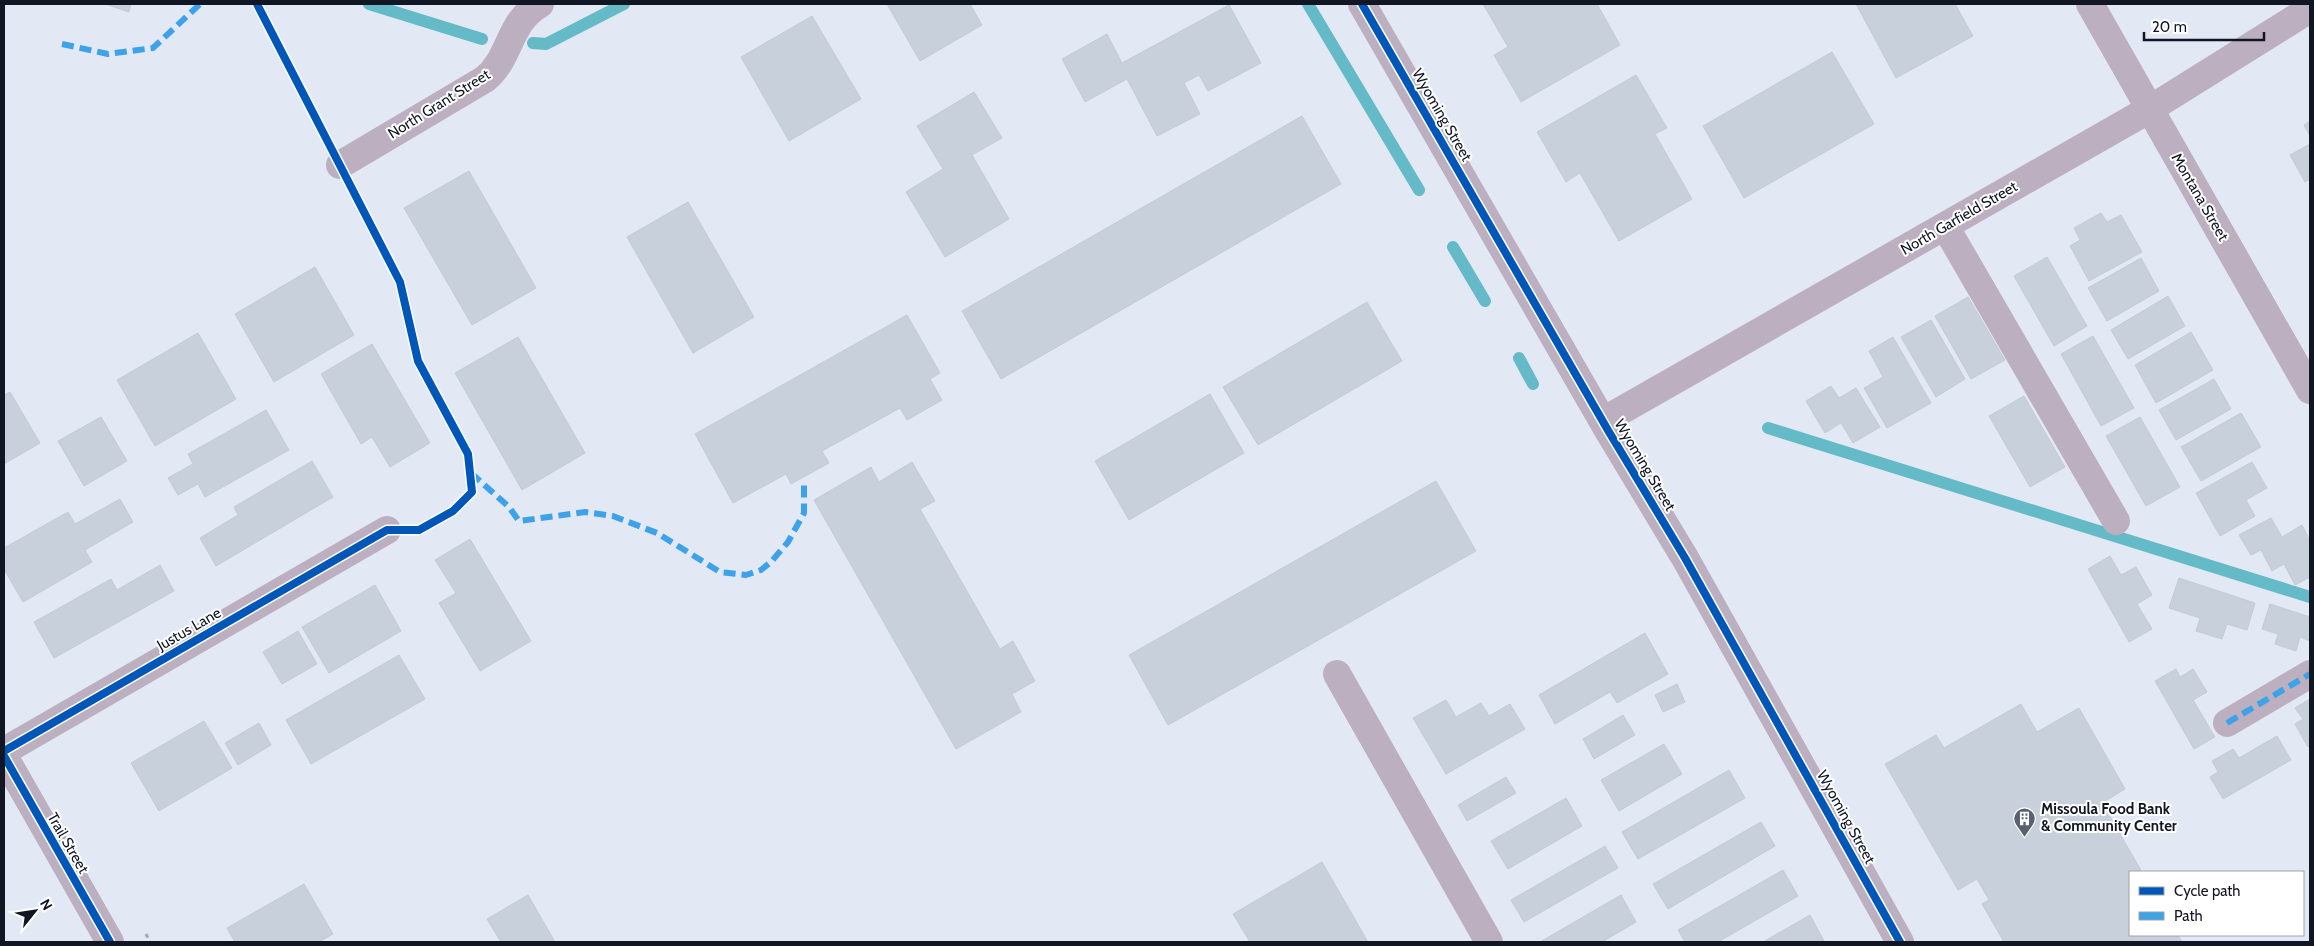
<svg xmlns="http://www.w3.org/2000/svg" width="2314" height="946" viewBox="0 0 2314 946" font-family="Cabin,sans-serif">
<rect width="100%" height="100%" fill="#e2e8f4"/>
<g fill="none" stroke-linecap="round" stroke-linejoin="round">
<path stroke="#65bac7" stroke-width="12" d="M 369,4 L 482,39
M 1308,4 L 1419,190
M 533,43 L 546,44 L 624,4
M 1453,247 L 1485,301
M 1519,358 L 1533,384
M 1768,428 L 2310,597"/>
</g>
<path fill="#c8d1db" stroke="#c2cbd6" d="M 105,4 L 131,4 L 129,12 Z
M 887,4 L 970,4 L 982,25 L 920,61 Z
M 1483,4 L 1597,4 L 1620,45 L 1521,102 L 1494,55 L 1508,47 Z
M 1856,4 L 1955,4 L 1973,36 L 1896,78 Z
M 1229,5 L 1261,63 L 1208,91 L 1199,75 L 1184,83 L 1200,114 L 1157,136 L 1127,79 L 1085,102 L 1062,59 L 1107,34 L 1122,63 Z
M 812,16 L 861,99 L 789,141 L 741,57 Z
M 1832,52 L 1874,124 L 1744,198 L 1703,126 Z
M 1636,75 L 1667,128 L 1655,134 L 1692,199 L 1619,241 L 1580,173 L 1566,182 L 1537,132 Z
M 974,92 L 1002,138 L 972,155 L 1009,219 L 945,257 L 906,192 L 943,169 L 917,126 Z
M 1302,116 L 1341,184 L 1001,379 L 962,311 Z
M 2310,121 L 2310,136 L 2304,125 Z
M 2310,144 L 2310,179 L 2305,182 L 2290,155 Z
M 469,171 L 536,288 L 472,325 L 404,208 Z
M 688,202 L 754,317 L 693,353 L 627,237 Z
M 2101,213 L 2107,222 L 2121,215 L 2142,252 L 2089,281 L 2070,246 L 2080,240 L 2074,228 Z
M 2047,257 L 2087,326 L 2054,346 L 2014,276 Z
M 2141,258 L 2159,291 L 2107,321 L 2088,288 Z
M 315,267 L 354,335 L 274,382 L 235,314 Z
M 2168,296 L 2185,326 L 2128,359 L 2111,330 Z
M 1968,297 L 2005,360 L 1971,379 L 1935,316 Z
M 1367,302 L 1402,361 L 1258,445 L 1223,387 Z
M 907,315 L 940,373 L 930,379 L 942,400 L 907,420 L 900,408 L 822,451 L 829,463 L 791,484 L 786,474 L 733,503 L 695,434 Z
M 1931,320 L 1965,379 L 1936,397 L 1901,337 Z
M 2191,332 L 2213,370 L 2156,403 L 2135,365 Z
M 198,333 L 236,399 L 155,446 L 117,380 Z
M 2093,336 L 2134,408 L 2101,426 L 2061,354 Z
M 518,337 L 585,453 L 522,490 L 455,373 Z
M 1893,337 L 1931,403 L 1887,428 L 1864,388 L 1883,377 L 1869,351 Z
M 372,344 L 430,443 L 390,467 L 372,437 L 361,444 L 321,374 Z
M 2214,379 L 2231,409 L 2176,440 L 2159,410 Z
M 1831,386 L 1839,398 L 1856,388 L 1880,427 L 1853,443 L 1841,423 L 1825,433 L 1806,401 Z
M 10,392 L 40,443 L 4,464 L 4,395 Z
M 1210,394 L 1244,453 L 1129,520 L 1095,461 Z
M 2024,396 L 2065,467 L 2030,487 L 1989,416 Z
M 266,410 L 289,450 L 205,497 L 198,484 L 178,495 L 168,478 L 193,464 L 188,454 Z
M 2241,413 L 2261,447 L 2201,481 L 2181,447 Z
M 101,417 L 127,461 L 84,486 L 58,441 Z
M 2140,417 L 2180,487 L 2146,506 L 2106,436 Z
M 312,461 L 333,497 L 216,566 L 200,538 L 238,515 L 234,507 Z
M 912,462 L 935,501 L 920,509 L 1000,649 L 1013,641 L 1035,681 L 1012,694 L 1021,712 L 956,749 L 814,500 L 871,467 L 879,482 Z
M 2252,462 L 2267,488 L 2246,500 L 2255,516 L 2220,536 L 2196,493 Z
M 1436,481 L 1476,551 L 1168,725 L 1129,655 Z
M 120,499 L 133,522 L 85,550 L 92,562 L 23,602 L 4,569 L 4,548 L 68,512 L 75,524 Z
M 2271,518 L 2282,537 L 2302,525 L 2310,541 L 2310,577 L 2295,585 L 2284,564 L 2272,571 L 2261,550 L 2251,555 L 2239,535 Z
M 470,539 L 531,641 L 480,671 L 439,603 L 456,593 L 435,560 Z
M 2110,556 L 2121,575 L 2136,567 L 2152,595 L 2137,604 L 2152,629 L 2129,642 L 2088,569 Z
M 160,565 L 174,591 L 54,658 L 34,622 L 111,579 L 117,590 Z
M 2179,578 L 2255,603 L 2247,630 L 2227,624 L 2222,639 L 2196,631 L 2200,618 L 2169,608 Z
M 375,585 L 401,631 L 329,673 L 302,627 Z
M 2270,604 L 2310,617 L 2310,641 L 2300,637 L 2296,651 L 2275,644 L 2278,634 L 2262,629 Z
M 298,631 L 317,664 L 282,684 L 263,652 Z
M 1645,633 L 1668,674 L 1617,703 L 1610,692 L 1555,724 L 1539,695 Z
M 399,655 L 425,699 L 311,764 L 286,720 Z
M 2176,669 L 2180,677 L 2193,669 L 2207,692 L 2193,700 L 2215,737 L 2194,749 L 2155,681 Z
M 1677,684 L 1685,702 L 1663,712 L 1655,695 Z
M 2310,699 L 2310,745 L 2308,747 L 2295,724 L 2303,719 L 2295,708 Z
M 1446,700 L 1456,717 L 1481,703 L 1489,716 L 1510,704 L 1525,729 L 1446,774 L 1413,718 Z
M 2021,704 L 2037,732 L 2079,708 L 2125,789 L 2102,803 L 2142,872 L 2130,872 L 2130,935 L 2178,935 L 2182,942 L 2004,942 L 1982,904 L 1989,900 L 1977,879 L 1958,890 L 1885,764 L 1936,735 L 1944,748 Z
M 1623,715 L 1635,735 L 1594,759 L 1583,739 Z
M 204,721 L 232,768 L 159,811 L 131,763 Z
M 259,723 L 271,745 L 238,765 L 225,743 Z
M 2277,736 L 2291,760 L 2223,799 L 2210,777 L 2218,772 L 2212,761 L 2233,749 L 2239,758 Z
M 1664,744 L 1682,774 L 1619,811 L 1601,780 Z
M 1729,770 L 1745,798 L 1638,859 L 1622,832 Z
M 1506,777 L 1516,793 L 1467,821 L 1458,805 Z
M 1566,798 L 1582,826 L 1508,869 L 1491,841 Z
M 1761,822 L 1775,846 L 1668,909 L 1653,884 Z
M 1605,846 L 1618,868 L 1524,922 L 1511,900 Z
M 1322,862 L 1368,942 L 1250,942 L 1233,914 Z
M 1783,870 L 1798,896 L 1718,942 L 1685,942 L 1678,930 Z
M 304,884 L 333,934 L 319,942 L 235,942 L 227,928 Z
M 528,895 L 555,942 L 501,942 L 487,919 Z
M 1621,895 L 1636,922 L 1602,942 L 1540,942 Z
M 1810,915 L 1824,941 L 1763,942 Z"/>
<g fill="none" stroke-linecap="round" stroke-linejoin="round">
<path stroke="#ada7b3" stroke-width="3" stroke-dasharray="4 4" stroke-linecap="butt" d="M 146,934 L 150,942"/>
<path stroke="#bcafbf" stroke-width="28" d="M 1362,4 L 1609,432 L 1685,558 L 1900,942
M 2090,4 L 2310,390
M 340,165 L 485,79 C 511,58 508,22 540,4
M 1945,226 L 2116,521
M 1603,421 L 2150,109 L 2310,9
M 1337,674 L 1489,942
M 2227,723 L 2310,674
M 4,751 L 387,530
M 4,756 L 110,942"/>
<path stroke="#3da2ea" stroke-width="6" stroke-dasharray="12 6" stroke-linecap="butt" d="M 62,44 L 108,54 L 153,48 L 200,4
M 471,473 L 509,507 L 519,521 L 585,512 L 613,516 L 657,533 L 720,572 L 746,575 L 761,570 L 771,562 L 788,542 L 804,513 L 804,485
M 2227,723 L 2310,674"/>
<defs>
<path id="cycleway" d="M 1362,4 L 1609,432 L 1685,558 L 1900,942
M 4,751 L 387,530 L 419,530 L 453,511 L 472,492 L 468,454 L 418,361 L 400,282 L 257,4
M 4,756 L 110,942"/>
</defs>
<use href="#cycleway" stroke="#fff" stroke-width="11"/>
<use href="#cycleway" stroke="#0057b8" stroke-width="8"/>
</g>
<defs>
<symbol id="building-pin" viewBox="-11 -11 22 30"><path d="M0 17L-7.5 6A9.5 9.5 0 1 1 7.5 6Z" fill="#5a606c" stroke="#fff"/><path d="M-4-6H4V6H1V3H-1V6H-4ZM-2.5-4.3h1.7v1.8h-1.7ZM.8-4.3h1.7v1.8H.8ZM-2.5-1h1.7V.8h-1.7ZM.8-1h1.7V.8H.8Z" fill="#fff"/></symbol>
</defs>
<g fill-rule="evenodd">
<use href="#building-pin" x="2012" y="806" width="25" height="34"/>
</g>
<g text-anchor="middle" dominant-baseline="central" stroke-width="4" stroke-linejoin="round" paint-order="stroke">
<g font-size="15" fill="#101623" stroke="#fff">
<text transform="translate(439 104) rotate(-32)">North Grant Street</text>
<text transform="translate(1442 115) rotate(60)">Wyoming Street</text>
<text transform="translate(2200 197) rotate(60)">Montana Street</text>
<text transform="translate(1959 218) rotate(-30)">North Garfield Street</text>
<text transform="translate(1645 465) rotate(59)">Wyoming Street</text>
<text transform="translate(189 629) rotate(-30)">Justus Lane</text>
<text transform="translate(1846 817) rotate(61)">Wyoming Street</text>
<text transform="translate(68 843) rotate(60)">Trail Street</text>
</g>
<g font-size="15" font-weight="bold" fill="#101623" stroke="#fff" text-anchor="start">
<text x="2041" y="809">Missoula Food Bank<tspan x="2041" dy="17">&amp; Community Center</tspan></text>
</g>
</g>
<rect width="2314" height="946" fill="none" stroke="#101623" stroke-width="10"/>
<rect x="2129" y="871" width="175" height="65" fill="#ffffff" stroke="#9fa2a7"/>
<rect x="2139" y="887" width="25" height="8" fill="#0057b8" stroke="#9fa2a7"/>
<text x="2174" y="896" font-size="15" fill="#101623">Cycle path</text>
<rect x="2139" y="912" width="25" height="8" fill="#3da2ea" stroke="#9fa2a7"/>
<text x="2174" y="921" font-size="15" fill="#101623">Path</text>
<g transform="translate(35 911) rotate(60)" stroke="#ffffff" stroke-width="4" paint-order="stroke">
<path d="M0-4L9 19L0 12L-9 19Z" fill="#101623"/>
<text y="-8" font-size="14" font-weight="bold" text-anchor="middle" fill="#101623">N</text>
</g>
<path d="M2144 32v8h120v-8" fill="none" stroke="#101623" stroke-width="2.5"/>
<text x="2152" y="32" font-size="15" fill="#101623" stroke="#ffffff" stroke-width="4" paint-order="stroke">20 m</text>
</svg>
